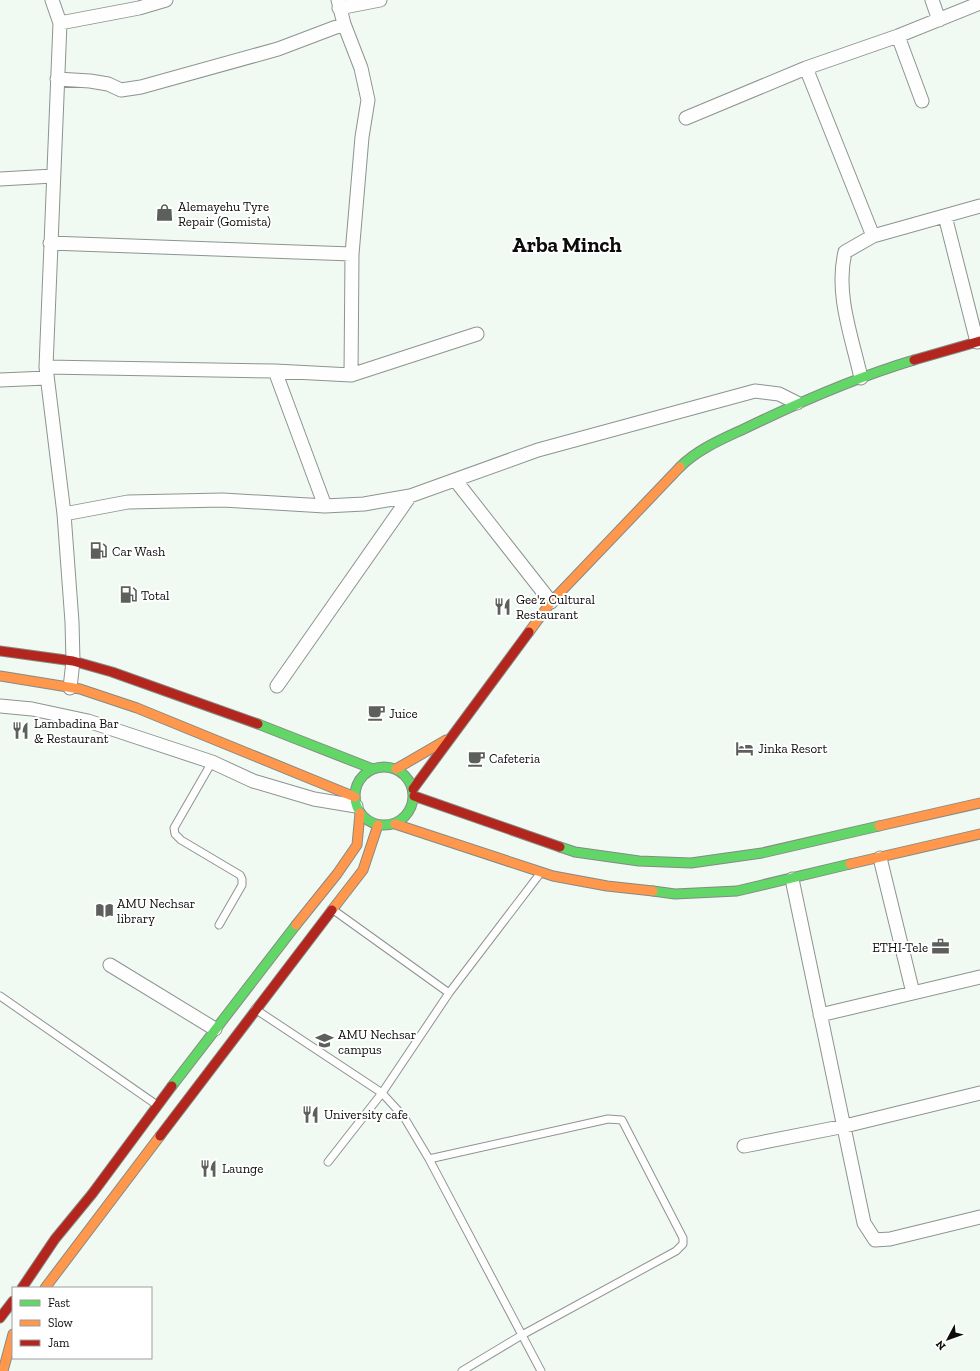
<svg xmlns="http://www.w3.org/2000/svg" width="980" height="1371" viewBox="0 0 980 1371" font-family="'Zilla Slab',serif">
<rect width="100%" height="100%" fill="#f0faf2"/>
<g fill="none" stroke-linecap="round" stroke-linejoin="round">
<defs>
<path id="lane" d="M 212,762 L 174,828 L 175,834 L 181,840 L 240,875 L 242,879 L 242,885 L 219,925
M 332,909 L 449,993
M 0,996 L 157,1105
M 255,1009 L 382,1093 L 404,1117 L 429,1159 L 541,1371
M 429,1159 L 608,1119 L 622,1120 L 683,1238 L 683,1244 L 676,1251 L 522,1335 L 462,1371
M 328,1162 L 382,1093 L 449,993 L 539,875"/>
<path id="street" d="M 52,0 L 60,23 L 46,367 L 64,514 L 72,622 L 73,661 L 70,688
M 338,0 L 344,24 L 361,68 L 368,100 L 362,137 L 352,254 L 351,375
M 932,0 L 939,20
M 339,8 L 380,0
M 60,23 L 139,8 L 166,0
M 898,36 L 922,101
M 806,68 L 873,236
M 57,79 L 90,81 L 108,84 L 121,90 L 141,87 L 278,49 L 344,24
M 686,118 L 806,68 L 898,36 L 980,3
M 0,179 L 53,176
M 945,216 L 977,342
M 50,243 L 352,254
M 46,367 L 275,371 L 351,375 L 477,334
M 275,371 L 325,506
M 861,378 C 852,337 835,294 845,252 L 873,236 L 980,206
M 0,380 L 47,378
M 456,481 L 551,602
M 64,514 L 128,502 L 223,500 L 325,506 L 364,504 L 410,496 L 538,450 L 755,391 L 779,394 L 797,403
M 277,686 L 410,496
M 0,706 L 32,709 L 88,721 L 212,762 L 253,781 L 314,799 L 356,806
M 880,858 L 913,993
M 792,879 L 864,1223 L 875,1240 L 890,1239 L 980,1217
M 110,965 L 215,1029
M 820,1015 L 980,977
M 744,1146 L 845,1126 L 980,1093"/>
<path id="fast" d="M 680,467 C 699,448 725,438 748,427 C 802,401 857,377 914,360
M 258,724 L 373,769
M355 796a29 29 0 1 1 58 0a29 29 0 1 1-58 0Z
M 560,847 L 575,852 L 639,861 L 691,863 L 762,853 L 879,826
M 653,891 L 675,894 L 737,891 L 850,864
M 172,1086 L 296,925"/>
<path id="slow" d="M 529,632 L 551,602 L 680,467
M 0,676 L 80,689 L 137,708 L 355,797
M 396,769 L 446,740
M 395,824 L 553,876 L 607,886 L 653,891
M 879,826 L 980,803
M 850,864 L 980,834
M 332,910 L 363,870 L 378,825
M 296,925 L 337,874 L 357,845 L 360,813
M 45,1288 L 160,1136
M 3,1371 L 13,1334"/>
<path id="jam" d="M 914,360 L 980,341
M 0,651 L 73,661 L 112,672 L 258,724
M 413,789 L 529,632
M 414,796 L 560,847
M 160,1136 L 332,910
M 22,1288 L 55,1239 L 92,1194 L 172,1086
M 0,1318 L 13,1301"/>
</defs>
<use href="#lane" stroke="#8f9390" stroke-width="9"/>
<use href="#street" stroke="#8f9390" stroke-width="15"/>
<use href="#fast" stroke="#858a86" stroke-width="11"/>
<use href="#slow" stroke="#858a86" stroke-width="11"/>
<use href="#jam" stroke="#858a86" stroke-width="11"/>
<use href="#lane" stroke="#fdfefd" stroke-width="7"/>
<use href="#street" stroke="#fdfefd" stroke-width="13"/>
<use href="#fast" stroke="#63d668" stroke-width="9"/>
<use href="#slow" stroke="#ff974d" stroke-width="9"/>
<use href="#jam" stroke="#b3261e" stroke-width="9"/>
</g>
<defs>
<symbol id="shop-bare" viewBox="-9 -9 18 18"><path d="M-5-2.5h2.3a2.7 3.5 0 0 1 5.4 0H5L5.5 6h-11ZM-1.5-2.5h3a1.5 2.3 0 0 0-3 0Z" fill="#5c5f5c" stroke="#fff" stroke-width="2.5" paint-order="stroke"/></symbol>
<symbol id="fuel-bare" viewBox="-9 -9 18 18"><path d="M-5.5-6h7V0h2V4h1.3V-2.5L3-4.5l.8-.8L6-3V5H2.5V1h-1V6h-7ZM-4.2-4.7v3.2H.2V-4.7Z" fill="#5c5f5c" stroke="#fff" stroke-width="2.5" paint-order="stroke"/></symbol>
<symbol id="restaurant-bare" viewBox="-9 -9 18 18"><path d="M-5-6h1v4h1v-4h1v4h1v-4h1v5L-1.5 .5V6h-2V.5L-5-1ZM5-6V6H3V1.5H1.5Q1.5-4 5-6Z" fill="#5c5f5c" stroke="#fff" stroke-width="2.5" paint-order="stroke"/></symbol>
<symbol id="cafe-bare" viewBox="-9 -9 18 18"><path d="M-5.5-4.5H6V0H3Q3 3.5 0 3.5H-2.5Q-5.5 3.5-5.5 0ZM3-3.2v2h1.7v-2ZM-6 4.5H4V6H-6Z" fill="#5c5f5c" stroke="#fff" stroke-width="2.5" paint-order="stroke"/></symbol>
<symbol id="hotel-bare" viewBox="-9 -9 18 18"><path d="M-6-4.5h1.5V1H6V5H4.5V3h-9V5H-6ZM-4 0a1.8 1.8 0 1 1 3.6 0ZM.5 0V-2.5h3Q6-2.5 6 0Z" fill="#5c5f5c" stroke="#fff" stroke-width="2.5" paint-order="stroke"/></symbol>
<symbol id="library-bare" viewBox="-9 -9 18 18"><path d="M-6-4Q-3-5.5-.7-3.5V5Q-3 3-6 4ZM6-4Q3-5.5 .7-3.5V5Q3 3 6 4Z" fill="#5c5f5c" stroke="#fff" stroke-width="2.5" paint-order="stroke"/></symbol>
<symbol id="office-bare" viewBox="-9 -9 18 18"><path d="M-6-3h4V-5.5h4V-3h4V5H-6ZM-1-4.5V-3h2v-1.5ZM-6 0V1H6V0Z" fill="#5c5f5c" stroke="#fff" stroke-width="2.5" paint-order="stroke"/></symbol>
<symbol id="school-bare" viewBox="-9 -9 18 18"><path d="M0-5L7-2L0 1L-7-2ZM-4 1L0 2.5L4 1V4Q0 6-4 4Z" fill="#5c5f5c" stroke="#fff" stroke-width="2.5" paint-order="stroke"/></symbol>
</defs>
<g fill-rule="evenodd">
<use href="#shop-bare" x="152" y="200" width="25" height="25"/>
<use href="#fuel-bare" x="86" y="538" width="25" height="25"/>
<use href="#fuel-bare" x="116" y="582" width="25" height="25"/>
<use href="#restaurant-bare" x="490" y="594" width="25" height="25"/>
<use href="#cafe-bare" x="364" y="700" width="25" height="25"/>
<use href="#restaurant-bare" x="8" y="718" width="25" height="25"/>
<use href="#hotel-bare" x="732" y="736" width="25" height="25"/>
<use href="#cafe-bare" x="464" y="746" width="25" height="25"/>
<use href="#library-bare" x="92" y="898" width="25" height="25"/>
<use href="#office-bare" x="928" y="934" width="25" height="25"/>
<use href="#school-bare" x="312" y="1028" width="25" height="25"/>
<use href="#restaurant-bare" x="298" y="1102" width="25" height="25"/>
<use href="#restaurant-bare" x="196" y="1156" width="25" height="25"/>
</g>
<g text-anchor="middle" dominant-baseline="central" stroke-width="4" stroke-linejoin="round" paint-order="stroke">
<g font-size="13" fill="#0c0c0c" stroke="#fff" text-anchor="start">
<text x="178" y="206">Alemayehu Tyre<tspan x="178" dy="15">Repair (Gomista)</tspan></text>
<text x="112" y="551">Car Wash</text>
<text x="141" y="595">Total</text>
<text x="516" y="599">Gee'z Cultural<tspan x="516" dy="15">Restaurant</tspan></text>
<text x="389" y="713">Juice</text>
<text x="34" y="723">Lambadina Bar<tspan x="34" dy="15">&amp; Restaurant</tspan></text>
<text x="758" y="748">Jinka Resort</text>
<text x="489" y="758">Cafeteria</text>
<text x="117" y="903">AMU Nechsar<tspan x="117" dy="15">library</tspan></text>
<text x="928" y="947" text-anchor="end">ETHI-Tele</text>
<text x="338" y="1034">AMU Nechsar<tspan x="338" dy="15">campus</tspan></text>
<text x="324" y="1114">University cafe</text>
<text x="222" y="1168">Launge</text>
</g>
<g font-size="21" font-weight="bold" fill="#0c0c0c" stroke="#fff">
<text x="567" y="244">Arba Minch</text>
</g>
</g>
<rect x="12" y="1287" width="140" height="72" fill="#ffffff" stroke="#9e9e9e"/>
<rect x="20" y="1300" width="20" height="6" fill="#63d668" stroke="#9e9e9e"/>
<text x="48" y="1307" font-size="12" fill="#0c0c0c">Fast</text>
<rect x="20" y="1320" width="20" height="6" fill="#ff974d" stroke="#9e9e9e"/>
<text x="48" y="1327" font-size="12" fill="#0c0c0c">Slow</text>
<rect x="20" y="1340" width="20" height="6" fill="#b3261e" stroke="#9e9e9e"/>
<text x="48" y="1347" font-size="12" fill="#0c0c0c">Jam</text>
<g transform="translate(948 1339) rotate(229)" stroke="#ffffff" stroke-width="3" paint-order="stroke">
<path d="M0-3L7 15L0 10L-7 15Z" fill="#0c0c0c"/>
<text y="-6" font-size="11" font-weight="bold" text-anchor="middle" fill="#0c0c0c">N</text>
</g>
</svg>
